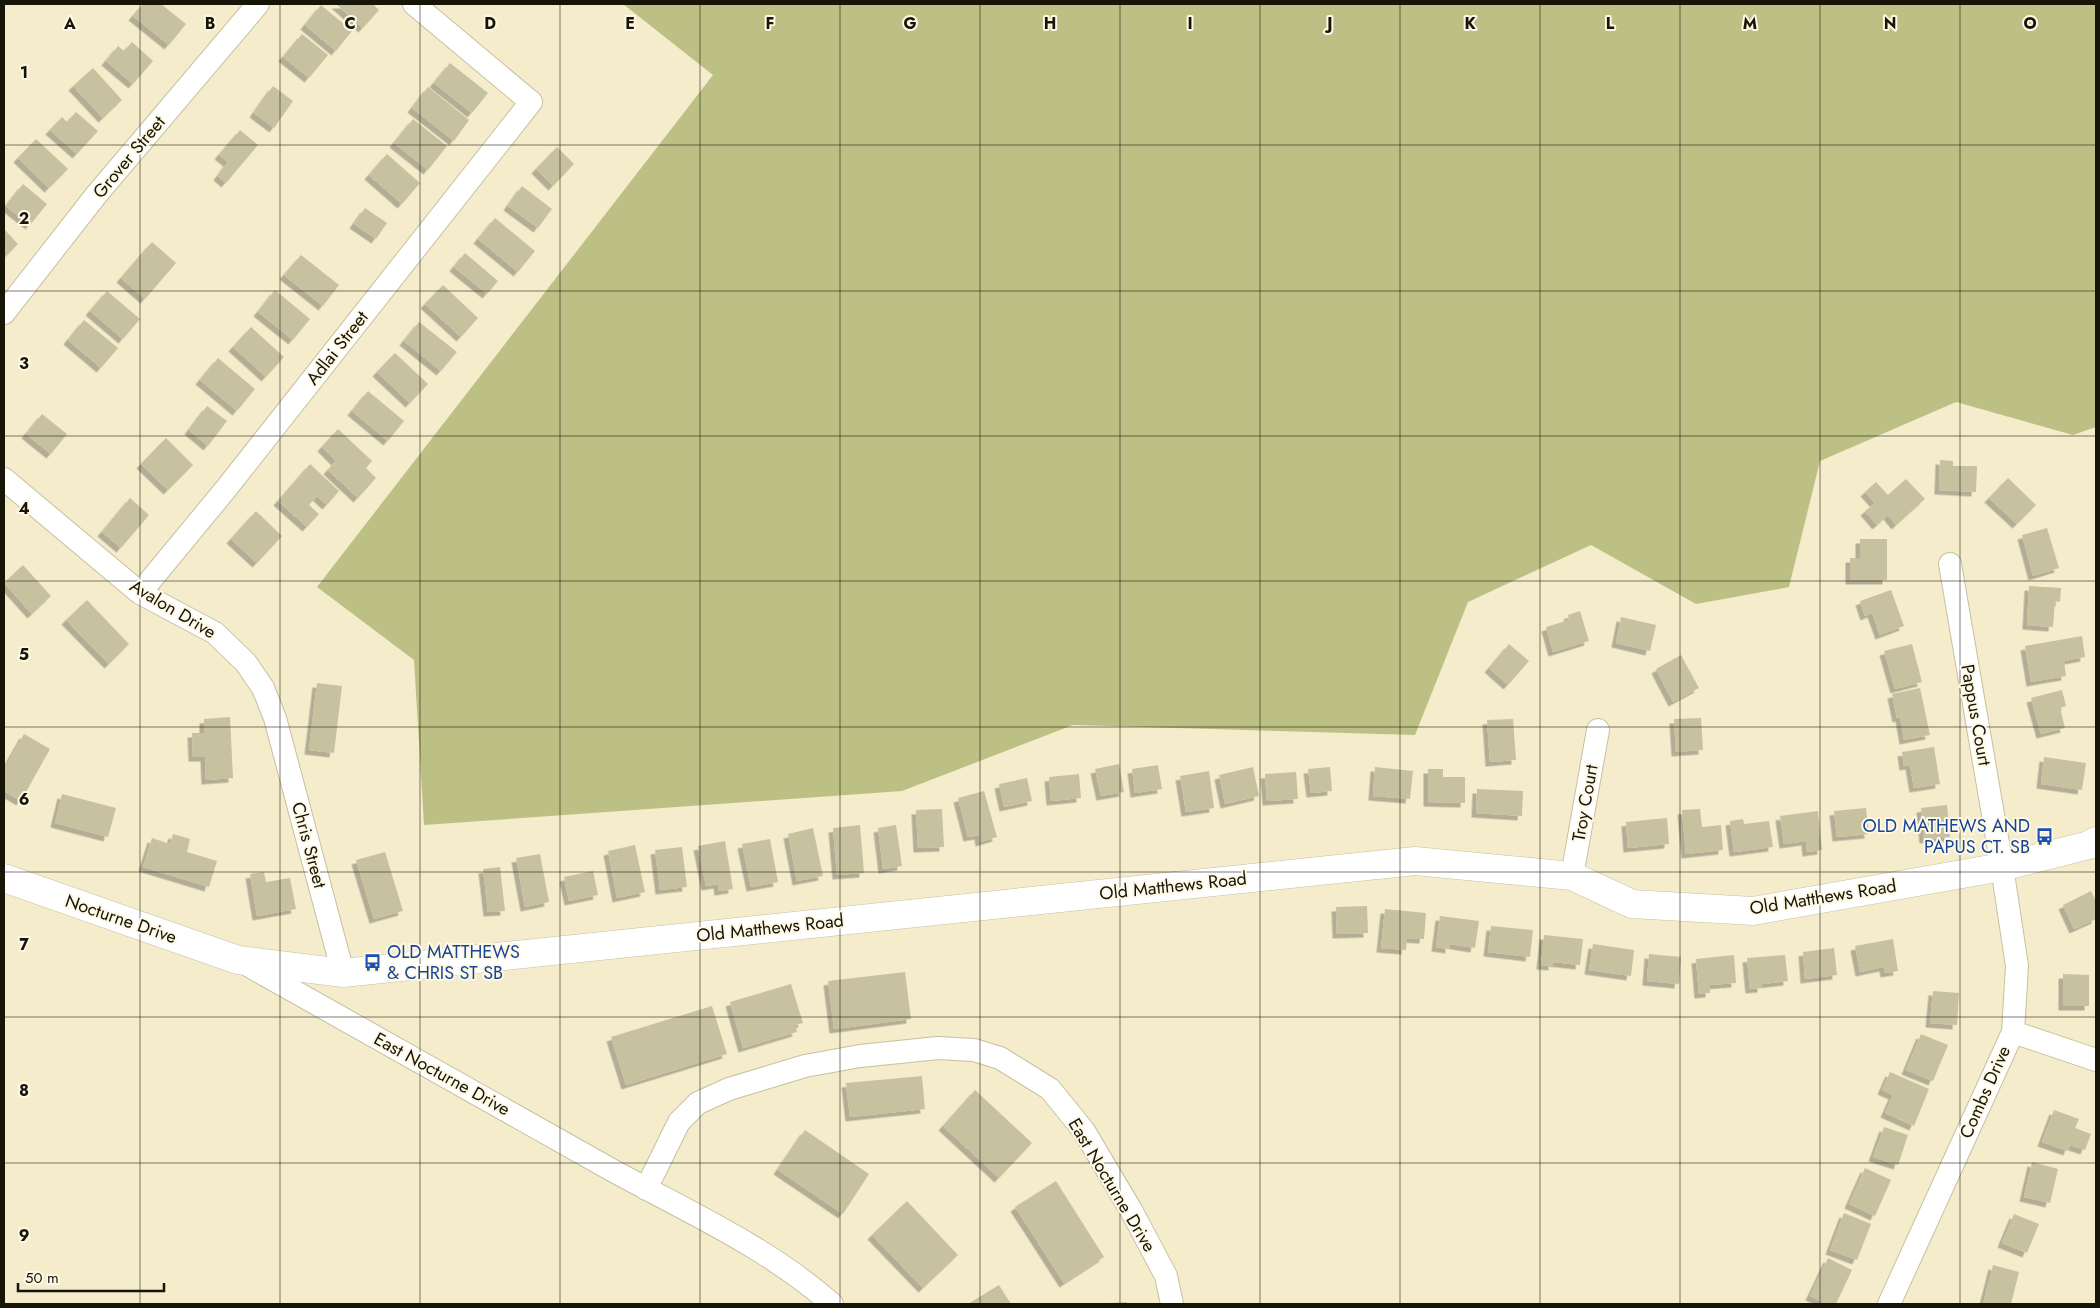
<svg xmlns="http://www.w3.org/2000/svg" width="2100" height="1308" viewBox="0 0 2100 1308" font-family="Jost,sans-serif">
<defs>
<filter id="shadow"><feDropShadow dx="-4.5" dy="4.5" stdDeviation="0" flood-color="#0004"/></filter>
</defs>
<rect width="100%" height="100%" fill="#f4eccb"/>
<path fill="#bdc084" d="M 623,4 L 2096,4 L 2096,427 L 2073,435 L 1956,402 L 1820,461 L 1789,587 L 1696,604 L 1591,545 L 1468,602 L 1415,735 L 1073,725 L 902,791 L 424,825 L 414,660 L 317,587 L 713,75 Z"/>
<path fill="#c8c1a0" filter="url(#shadow)" d="M 143,4 L 161,4 L 186,24 L 169,45 L 133,16 Z
M 336,4 L 373,4 L 379,10 L 363,28 Z
M 321,5 L 352,31 L 336,51 L 305,25 Z
M 302,34 L 328,55 L 309,78 L 283,57 Z
M 132,42 L 153,61 L 133,84 L 106,61 L 118,46 L 124,51 Z
M 450,63 L 488,93 L 472,113 L 434,83 Z
M 93,68 L 122,100 L 103,118 L 73,86 Z
M 273,86 L 293,101 L 274,128 L 254,113 Z
M 428,87 L 469,120 L 454,141 L 412,108 Z
M 76,112 L 98,131 L 77,154 L 50,130 L 62,117 L 67,122 Z
M 413,119 L 447,146 L 428,170 L 394,143 Z
M 240,130 L 258,145 L 226,183 L 218,176 L 228,162 L 219,155 Z
M 36,139 L 68,169 L 49,188 L 18,158 Z
M 557,147 L 574,164 L 553,186 L 536,169 Z
M 387,154 L 420,183 L 402,204 L 369,175 Z
M 23,184 L 47,204 L 30,225 L 6,206 Z
M 522,186 L 552,209 L 538,228 L 508,206 Z
M 365,208 L 387,223 L 376,239 L 354,224 Z
M 495,218 L 535,251 L 518,272 L 478,239 Z
M 4,229 L 18,244 L 4,258 Z
M 152,242 L 176,263 L 145,299 L 121,278 Z
M 465,253 L 498,281 L 487,294 L 454,267 Z
M 301,255 L 339,285 L 323,306 L 284,275 Z
M 443,285 L 478,318 L 461,337 L 425,304 Z
M 275,290 L 310,319 L 293,340 L 258,312 Z
M 107,291 L 140,319 L 123,339 L 90,311 Z
M 84,320 L 118,348 L 101,368 L 68,340 Z
M 419,322 L 457,352 L 441,371 L 404,341 Z
M 251,327 L 284,357 L 266,377 L 233,347 Z
M 395,353 L 428,384 L 410,403 L 377,372 Z
M 218,358 L 255,389 L 237,411 L 200,380 Z
M 368,391 L 404,421 L 388,441 L 352,411 Z
M 207,406 L 227,421 L 208,446 L 189,430 Z
M 42,414 L 67,434 L 51,454 L 26,434 Z
M 338,429 L 372,461 L 366,468 L 376,478 L 358,498 L 328,470 L 336,461 L 322,447 Z
M 166,438 L 193,465 L 168,490 L 141,464 Z
M 1940,460 L 1953,461 L 1953,466 L 1977,466 L 1976,492 L 1939,490 Z
M 310,464 L 339,491 L 327,505 L 317,496 L 309,505 L 319,514 L 307,527 L 278,501 Z
M 2008,478 L 2036,505 L 2017,524 L 1989,498 Z
M 1906,479 L 1925,499 L 1896,525 L 1888,515 L 1877,525 L 1865,511 L 1875,503 L 1865,492 L 1876,482 L 1888,495 Z
M 130,498 L 149,515 L 121,548 L 102,532 Z
M 256,511 L 282,536 L 257,563 L 231,539 Z
M 2047,528 L 2059,568 L 2033,576 L 2022,535 Z
M 1860,539 L 1887,539 L 1887,580 L 1850,580 L 1850,558 L 1860,558 Z
M 23,565 L 51,596 L 32,614 L 4,583 Z
M 2029,586 L 2061,588 L 2060,602 L 2055,601 L 2053,627 L 2027,625 Z
M 1891,590 L 1904,626 L 1880,635 L 1872,613 L 1865,616 L 1860,601 Z
M 87,600 L 129,644 L 109,664 L 66,620 Z
M 1580,611 L 1589,641 L 1553,652 L 1546,627 L 1569,620 L 1568,615 Z
M 1621,617 L 1656,625 L 1650,651 L 1616,643 Z
M 2082,636 L 2085,657 L 2064,661 L 2066,676 L 2031,682 L 2025,646 Z
M 1509,644 L 1529,661 L 1508,685 L 1489,668 Z
M 1912,644 L 1922,682 L 1895,689 L 1884,651 Z
M 1681,655 L 1699,688 L 1673,702 L 1656,669 Z
M 317,683 L 342,686 L 334,753 L 309,750 Z
M 1920,688 L 1930,735 L 1904,740 L 1900,717 L 1897,718 L 1892,694 Z
M 2062,690 L 2066,706 L 2060,708 L 2065,728 L 2041,734 L 2031,698 Z
M 230,717 L 233,778 L 206,780 L 205,757 L 193,757 L 192,733 L 204,733 L 204,719 Z
M 1701,718 L 1703,750 L 1676,752 L 1674,719 Z
M 1513,719 L 1516,760 L 1490,762 L 1487,720 Z
M 24,734 L 50,749 L 21,801 L 4,791 L 4,763 L 7,764 Z
M 1934,747 L 1940,784 L 1914,788 L 1910,765 L 1904,766 L 1902,752 Z
M 2044,757 L 2086,763 L 2082,790 L 2041,784 Z
M 1119,764 L 1124,792 L 1101,796 L 1095,769 Z
M 1158,765 L 1162,789 L 1135,793 L 1132,769 Z
M 1253,767 L 1259,796 L 1225,804 L 1219,775 Z
M 1330,767 L 1332,791 L 1311,793 L 1308,769 Z
M 1375,767 L 1413,771 L 1410,799 L 1373,796 Z
M 1428,769 L 1443,769 L 1443,777 L 1465,777 L 1465,803 L 1428,802 Z
M 1209,771 L 1214,808 L 1186,812 L 1180,776 Z
M 1296,772 L 1298,799 L 1267,801 L 1265,774 Z
M 1079,774 L 1081,798 L 1051,801 L 1049,777 Z
M 1027,778 L 1032,801 L 1004,807 L 999,784 Z
M 1477,789 L 1523,791 L 1522,816 L 1476,813 Z
M 984,791 L 997,837 L 980,842 L 979,835 L 968,837 L 958,798 Z
M 62,794 L 116,808 L 108,837 L 55,823 Z
M 1947,805 L 1950,837 L 1924,839 L 1921,808 Z
M 1866,808 L 1869,834 L 1837,837 L 1834,811 Z
M 942,809 L 944,847 L 918,848 L 916,810 Z
M 1700,809 L 1702,827 L 1721,825 L 1723,850 L 1686,854 L 1682,810 Z
M 1818,811 L 1822,850 L 1807,852 L 1806,841 L 1784,844 L 1780,816 Z
M 1667,818 L 1669,844 L 1628,848 L 1626,822 Z
M 1743,819 L 1744,824 L 1769,821 L 1773,847 L 1734,852 L 1730,821 Z
M 860,825 L 864,873 L 837,875 L 833,828 Z
M 896,825 L 902,866 L 883,869 L 878,828 Z
M 813,828 L 823,876 L 797,881 L 788,834 Z
M 173,834 L 190,839 L 187,852 L 217,861 L 209,887 L 143,867 L 152,838 L 170,844 Z
M 770,839 L 778,882 L 751,887 L 742,844 Z
M 725,841 L 733,889 L 719,891 L 718,884 L 706,886 L 698,846 Z
M 635,845 L 645,892 L 617,898 L 608,851 Z
M 682,847 L 687,887 L 660,890 L 655,850 Z
M 385,852 L 403,911 L 374,919 L 356,860 Z
M 540,854 L 549,902 L 525,907 L 516,858 Z
M 500,867 L 505,911 L 488,912 L 483,869 Z
M 593,871 L 598,895 L 569,901 L 564,877 Z
M 264,872 L 266,882 L 290,878 L 296,909 L 257,916 L 250,874 Z
M 2091,891 L 2096,901 L 2096,919 L 2074,929 L 2063,905 Z
M 1367,906 L 1368,933 L 1337,934 L 1336,907 Z
M 1385,909 L 1426,913 L 1424,939 L 1407,938 L 1406,950 L 1381,948 Z
M 1440,916 L 1479,921 L 1475,948 L 1450,944 L 1450,949 L 1436,947 Z
M 1491,926 L 1533,930 L 1530,957 L 1488,952 Z
M 1544,935 L 1583,939 L 1580,965 L 1553,962 L 1553,966 L 1541,965 Z
M 1893,939 L 1898,971 L 1885,973 L 1884,967 L 1860,972 L 1855,946 Z
M 1593,944 L 1634,950 L 1631,976 L 1589,970 Z
M 1834,948 L 1837,975 L 1805,979 L 1803,952 Z
M 1649,954 L 1681,957 L 1679,984 L 1647,981 Z
M 1734,955 L 1736,983 L 1710,985 L 1710,993 L 1699,994 L 1696,959 Z
M 1785,955 L 1788,981 L 1762,984 L 1762,988 L 1750,989 L 1747,958 Z
M 905,972 L 911,1019 L 834,1029 L 828,981 Z
M 2063,974 L 2089,975 L 2089,1006 L 2063,1006 Z
M 791,984 L 803,1023 L 795,1025 L 797,1032 L 743,1048 L 730,1002 Z
M 1933,991 L 1959,993 L 1957,1025 L 1930,1023 Z
M 712,1006 L 727,1054 L 626,1085 L 611,1037 Z
M 1921,1034 L 1948,1045 L 1933,1081 L 1906,1070 Z
M 1890,1072 L 1929,1089 L 1914,1126 L 1885,1113 L 1893,1095 L 1882,1090 Z
M 922,1076 L 925,1109 L 850,1117 L 846,1083 Z
M 975,1090 L 1032,1143 L 999,1178 L 943,1126 Z
M 2054,1110 L 2079,1119 L 2075,1128 L 2091,1134 L 2085,1150 L 2070,1145 L 2068,1151 L 2042,1142 Z
M 1884,1127 L 1908,1135 L 1898,1165 L 1873,1157 Z
M 805,1130 L 869,1174 L 843,1214 L 778,1170 Z
M 2032,1162 L 2058,1169 L 2050,1203 L 2024,1197 Z
M 1865,1168 L 1891,1180 L 1875,1216 L 1849,1204 Z
M 1056,1181 L 1104,1257 L 1064,1283 L 1015,1207 Z
M 907,1201 L 958,1255 L 923,1288 L 872,1235 Z
M 1844,1213 L 1871,1224 L 1857,1260 L 1830,1250 Z
M 2014,1214 L 2039,1224 L 2027,1253 L 2002,1243 Z
M 1828,1258 L 1852,1270 L 1836,1304 L 1827,1304 L 1810,1296 Z
M 1993,1265 L 2019,1272 L 2011,1304 L 1983,1304 Z
M 999,1285 L 1011,1304 L 968,1304 Z
M 1127,1302 L 1127,1304 L 1106,1304 L 1106,1303 Z"/>
<g fill="none" stroke-linecap="round" stroke-linejoin="round">
<defs>
<path id="street" d="M 4,313 L 97,194 L 258,4
M 4,479 L 140,593 L 215,633 L 246,663 L 263,688 L 275,718 L 343,973
M 140,593 L 225,490 L 531,102 L 414,4
M 1572,876 L 1598,730
M 244,963 C 366,1031 488,1100 610,1169 C 686,1211 766,1246 832,1304
M 2013,1032 L 2096,1060
M 646,1189 L 679,1122 L 698,1103 L 729,1089 L 805,1066 L 860,1056 L 938,1048 L 974,1050 L 1000,1058 L 1050,1089 L 1084,1131 L 1131,1210 L 1166,1276 L 1172,1304
M 1889,1304 L 2013,1032 L 2017,966 L 2002,867 L 1950,564"/>
<path id="secondary" d="M 4,878 L 238,960 L 343,973 L 1415,861 L 1572,876 L 1632,904 L 1753,911 L 2002,867 L 2089,845 L 2096,841"/>
</defs>
<use href="#street" stroke="#c7c0a0" stroke-width="24"/>
<use href="#secondary" stroke="#c7c0a0" stroke-width="29"/>
<use href="#street" stroke="#fff" stroke-width="22"/>
<use href="#secondary" stroke="#fff" stroke-width="28"/>
</g>
<path fill="none" stroke="#171408" stroke-width="1" stroke-opacity="0.55" d="M 140,4 L 140,1304M 280,4 L 280,1304M 420,4 L 420,1304M 560,4 L 560,1304M 700,4 L 700,1304M 840,4 L 840,1304M 980,4 L 980,1304M 1120,4 L 1120,1304M 1260,4 L 1260,1304M 1400,4 L 1400,1304M 1540,4 L 1540,1304M 1680,4 L 1680,1304M 1820,4 L 1820,1304M 1960,4 L 1960,1304M 4,145 L 2096,145M 4,291 L 2096,291M 4,436 L 2096,436M 4,581 L 2096,581M 4,727 L 2096,727M 4,872 L 2096,872M 4,1017 L 2096,1017M 4,1163 L 2096,1163"/>
<defs>
<symbol id="bus-bare" viewBox="-9 -9 18 18"><path d="M-5-6H5V4H4V6H2V4H-2V6H-4V4H-5ZM-3.5-4V0h7V-4ZM-3.5 1.2v1.5H-2V1.2ZM2 1.2v1.5H3.5V1.2Z" fill="#1a4fb4" stroke="#fef9e5" stroke-width="2.5" paint-order="stroke"/></symbol>
</defs>
<g fill-rule="evenodd">
<use href="#bus-bare" x="2032" y="824" width="25" height="25"/>
<use href="#bus-bare" x="360" y="950" width="25" height="25"/>
</g>
<g text-anchor="middle" dominant-baseline="central" stroke-width="4" stroke-linejoin="round" paint-order="stroke">
<g font-size="18" fill="#171408" stroke="#fef9e5">
<text transform="translate(129 157) rotate(-50)">Grover Street</text>
<text transform="translate(337 348) rotate(-52)">Adlai Street</text>
<text transform="translate(173 609) rotate(31)">Avalon Drive</text>
<text transform="translate(1976 715) rotate(80)">Pappus Court</text>
<text transform="translate(1585 803) rotate(-80)">Troy Court</text>
<text transform="translate(309 845) rotate(75)">Chris Street</text>
<text transform="translate(1173 886) rotate(-6)">Old Matthews Road</text>
<text transform="translate(1823 897) rotate(-9)">Old Matthews Road</text>
<text transform="translate(121 919) rotate(19)">Nocturne Drive</text>
<text transform="translate(770 928) rotate(-6)">Old Matthews Road</text>
<text transform="translate(442 1074) rotate(29)">East Nocturne Drive</text>
<text transform="translate(1985 1092) rotate(-66)">Combs Drive</text>
<text transform="translate(1112 1185) rotate(59)">East Nocturne Drive</text>
</g>
<g font-size="18" fill="#164399" stroke="#fef9e5" text-anchor="end">
<text x="2030" y="826">OLD MATHEWS AND<tspan x="2030" dy="21">PAPUS CT. SB</tspan></text>
<text x="387" y="952" text-anchor="start">OLD MATTHEWS<tspan x="387" dy="21">&amp; CHRIS ST SB</tspan></text>
</g>
</g>
<g font-size="16" text-anchor="middle" font-weight="bold" fill="#171408" stroke="#fef9e5" stroke-width="4" stroke-linejoin="round" paint-order="stroke">
<text x="70" y="29">A</text>
<text x="210" y="29">B</text>
<text x="350" y="29">C</text>
<text x="490" y="29">D</text>
<text x="630" y="29">E</text>
<text x="770" y="29">F</text>
<text x="910" y="29">G</text>
<text x="1050" y="29">H</text>
<text x="1190" y="29">I</text>
<text x="1330" y="29">J</text>
<text x="1470" y="29">K</text>
<text x="1610" y="29">L</text>
<text x="1750" y="29">M</text>
<text x="1890" y="29">N</text>
<text x="2030" y="29">O</text>
<text x="24" y="78">1</text>
<text x="24" y="224">2</text>
<text x="24" y="369">3</text>
<text x="24" y="514">4</text>
<text x="24" y="660">5</text>
<text x="24" y="805">6</text>
<text x="24" y="950">7</text>
<text x="24" y="1096">8</text>
<text x="24" y="1241">9</text>
</g>
<rect width="2100" height="1308" fill="none" stroke="#171408" stroke-width="10"/>
<path d="M18 1283v8h146v-8" fill="none" stroke="#171408" stroke-width="2.5"/>
<text x="25" y="1283" font-size="15" fill="#171408" stroke="#fef9e5" stroke-width="4" paint-order="stroke">50 m</text>
</svg>
